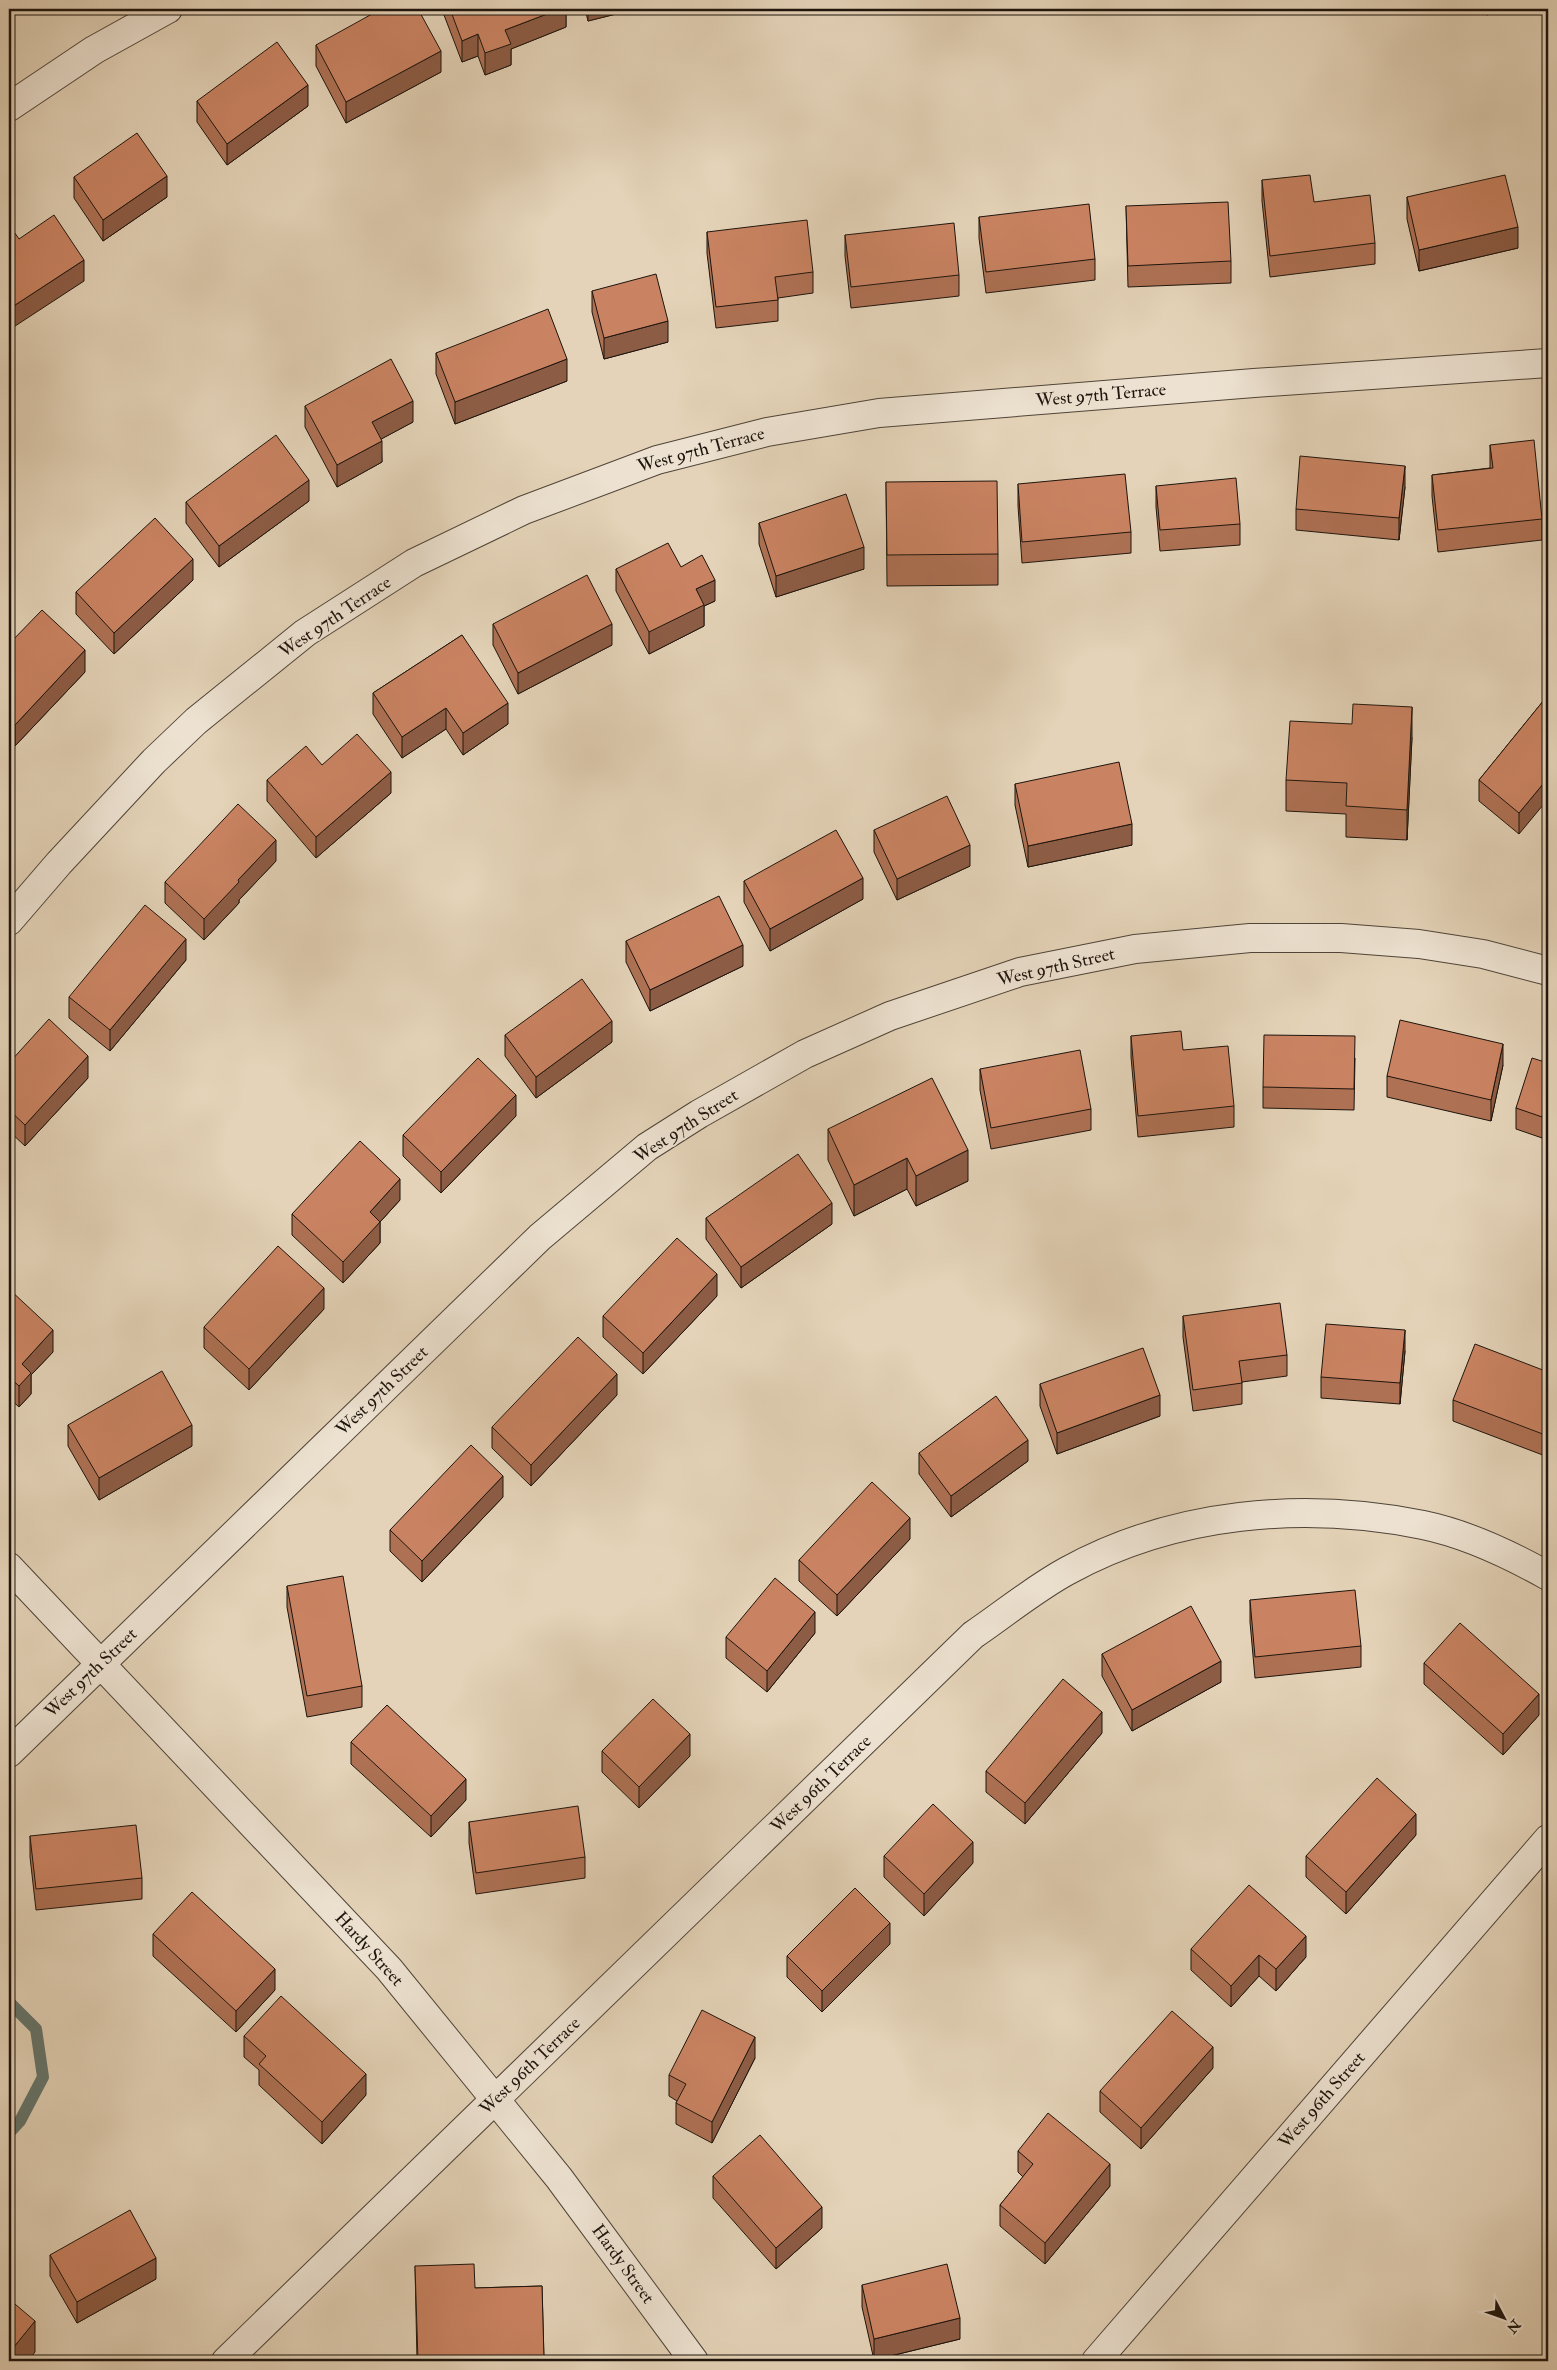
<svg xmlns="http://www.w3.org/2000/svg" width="1557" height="2370" viewBox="0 0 1557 2370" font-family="'IM FELL Double Pica',serif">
<rect width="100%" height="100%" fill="#e4d3b8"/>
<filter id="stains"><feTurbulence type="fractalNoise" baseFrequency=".004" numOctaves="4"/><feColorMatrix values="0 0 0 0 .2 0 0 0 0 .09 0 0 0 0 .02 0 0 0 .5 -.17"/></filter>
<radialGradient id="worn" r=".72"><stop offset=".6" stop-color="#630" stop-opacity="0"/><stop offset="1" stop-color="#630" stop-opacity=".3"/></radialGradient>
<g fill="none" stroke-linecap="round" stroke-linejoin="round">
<path stroke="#65766d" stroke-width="12" d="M 9,2002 L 36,2029 L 43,2077 L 20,2121 L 9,2133"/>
<defs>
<path id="minor" d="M 9,107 L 94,50 L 168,9
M 9,921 L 59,863 L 154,761 L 196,721 L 305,633 L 414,563 L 524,510 L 657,460 L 767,432 L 879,413 L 1254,383 L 1548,363
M 9,1567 L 389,1969 L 559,2178 L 694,2361
M 9,1753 L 540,1237 L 647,1147 L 699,1114 L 805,1054 L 890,1016 L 1020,972 L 1135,949 L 1250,938 L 1341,938 L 1419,944 L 1483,954 L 1548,971
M 226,2361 L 973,1635 C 1004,1614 1034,1589 1067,1571 C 1174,1512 1303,1501 1423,1525 C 1467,1534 1509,1554 1548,1576
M 1096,2361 L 1548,1839"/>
</defs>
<use href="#minor" stroke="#4f4438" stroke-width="30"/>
<use href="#minor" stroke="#ede2d1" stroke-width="28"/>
</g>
<path fill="#ae7154" stroke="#1d140d" d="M 444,9 L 566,9 L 566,27 L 511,49 L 511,65 L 485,75 L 478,56 L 462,62 L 444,15 Z
M 585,9 L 636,9 L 588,21 Z
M 1466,9 L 1490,9 L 1488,15 Z
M 316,45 L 441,72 L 346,123 L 316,66 Z
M 197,101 L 308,106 L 227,165 L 197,122 Z
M 74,177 L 167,197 L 103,241 L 74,198 Z
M 1262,180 L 1314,202 L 1375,243 L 1375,264 L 1270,277 L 1262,201 Z
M 1407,197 L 1518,248 L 1419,271 L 1407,219 Z
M 1126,206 L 1231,261 L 1231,283 L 1128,287 Z
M 979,217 L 1095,259 L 1095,280 L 986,293 L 979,238 Z
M 707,232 L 813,272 L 813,293 L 778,298 L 778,321 L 716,328 L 707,253 Z
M 845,235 L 959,275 L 959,296 L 851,308 L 845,256 Z
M 592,291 L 668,342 L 604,359 L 592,312 Z
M 436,353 L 567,381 L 455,424 L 436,374 Z
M 305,406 L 413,422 L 381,439 L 382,462 L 337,487 L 305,427 Z
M 1490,445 L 1542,519 L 1542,540 L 1438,552 L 1432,496 L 1432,475 L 1490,468 Z
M 886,482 L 998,554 L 998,585 L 887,586 Z
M 1018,484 L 1131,532 L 1131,553 L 1022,563 L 1018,506 Z
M 1156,486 L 1240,524 L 1240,545 L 1160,551 L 1156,507 Z
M 1405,487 L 1399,540 L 1296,530 L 1296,509 Z
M 309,501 L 219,567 L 186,523 L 186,502 Z
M 759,523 L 864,569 L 776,597 L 759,544 Z
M 681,567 L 715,601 L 704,606 L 704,626 L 649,654 L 616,591 L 616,569 Z
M 193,580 L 114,654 L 76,614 L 76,592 Z
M 493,624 L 612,645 L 518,694 L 493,645 Z
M 462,635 L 508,724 L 463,755 L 446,729 L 402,758 L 373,714 L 373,693 Z
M 9,644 L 85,672 L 15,746 L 9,740 Z
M 1544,700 L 1519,834 L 1479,801 L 1479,780 Z
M 1412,737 L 1407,840 L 1346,837 L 1346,814 L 1286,811 L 1286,780 Z
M 322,765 L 391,793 L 316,858 L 267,801 L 267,780 Z
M 1015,784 L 1132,845 L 1028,867 L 1015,805 Z
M 874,830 L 970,866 L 897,900 L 874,852 Z
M 276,861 L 239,900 L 239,903 L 204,940 L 165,903 L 165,882 Z
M 744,881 L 863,899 L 770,951 L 744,902 Z
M 626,941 L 743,966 L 650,1011 L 626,962 Z
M 186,960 L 110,1051 L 69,1018 L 69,997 Z
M 505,1035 L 612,1042 L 536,1098 L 505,1056 Z
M 1131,1036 L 1183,1050 L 1234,1106 L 1234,1127 L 1138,1137 L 1131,1057 Z
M 1355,1058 L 1354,1110 L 1263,1108 L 1263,1087 Z
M 9,1063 L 88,1078 L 25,1146 L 9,1131 Z
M 1548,1063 L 1548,1140 L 1516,1129 L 1516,1108 Z
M 1503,1065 L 1491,1121 L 1387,1097 L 1387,1076 Z
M 980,1069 L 1091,1109 L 1091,1130 L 991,1149 L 980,1090 Z
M 516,1116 L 441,1193 L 403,1156 L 403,1135 Z
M 828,1129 L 968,1181 L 916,1206 L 907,1189 L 854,1216 L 828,1160 Z
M 400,1200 L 380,1222 L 380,1243 L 343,1283 L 292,1235 L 292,1214 Z
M 706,1218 L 832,1224 L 741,1288 L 706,1239 Z
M 9,1289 L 53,1352 L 31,1375 L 31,1394 L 19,1407 L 9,1398 Z
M 717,1296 L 643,1374 L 603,1337 L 603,1316 Z
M 324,1309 L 249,1390 L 204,1348 L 204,1327 Z
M 1183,1316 L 1287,1355 L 1287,1376 L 1242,1382 L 1242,1404 L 1193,1411 L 1183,1337 Z
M 1405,1351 L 1400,1404 L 1321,1398 L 1321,1377 Z
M 1548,1372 L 1548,1457 L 1453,1421 L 1453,1400 Z
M 1040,1384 L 1160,1416 L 1057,1454 L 1040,1406 Z
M 617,1395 L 531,1486 L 492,1448 L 492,1427 Z
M 68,1425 L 192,1446 L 99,1500 L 68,1446 Z
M 919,1453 L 1028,1461 L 951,1517 L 919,1474 Z
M 503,1497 L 422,1582 L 390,1551 L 390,1530 Z
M 910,1539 L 837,1616 L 799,1581 L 799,1560 Z
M 287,1586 L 362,1686 L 362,1707 L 307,1717 L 287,1607 Z
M 1250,1600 L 1361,1646 L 1361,1667 L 1255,1678 L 1250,1622 Z
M 815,1633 L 767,1692 L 726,1658 L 726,1637 Z
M 1102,1654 L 1221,1682 L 1132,1731 L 1102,1676 Z
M 1424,1663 L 1539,1715 L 1503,1755 L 1424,1684 Z
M 1102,1733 L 1025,1824 L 986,1792 L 986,1771 Z
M 351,1742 L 466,1800 L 431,1837 L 351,1764 Z
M 602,1751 L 690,1756 L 639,1808 L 602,1772 Z
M 469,1822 L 585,1857 L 585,1878 L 476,1894 L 469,1843 Z
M 1416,1835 L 1346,1914 L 1306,1877 L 1306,1856 Z
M 30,1836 L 142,1878 L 142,1899 L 36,1910 L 30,1857 Z
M 884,1856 L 973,1863 L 924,1916 L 884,1877 Z
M 153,1934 L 275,1990 L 236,2032 L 153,1956 Z
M 890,1944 L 822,2012 L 787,1977 L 787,1956 Z
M 1191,1949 L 1306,1957 L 1276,1991 L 1259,1976 L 1231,2007 L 1191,1970 Z
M 244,2036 L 366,2095 L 322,2144 L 259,2085 L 259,2070 L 244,2057 Z
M 755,2058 L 712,2143 L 676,2124 L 676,2103 L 677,2101 L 669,2096 L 669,2075 Z
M 1213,2068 L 1141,2149 L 1100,2112 L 1100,2091 Z
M 1018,2151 L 1110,2186 L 1045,2264 L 1000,2226 L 1000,2205 L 1023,2177 L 1018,2172 Z
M 713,2176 L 822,2228 L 776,2269 L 713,2198 Z
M 50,2255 L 156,2279 L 77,2323 L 50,2276 Z
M 415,2266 L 475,2288 L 542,2286 L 544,2361 L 417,2361 Z
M 862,2285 L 960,2339 L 874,2360 L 862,2307 Z"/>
<path fill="#8d5c45" stroke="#1d140d" d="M 560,9 L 566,9 L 566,27 L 511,49 L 511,65 L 485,75 L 485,53 L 505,30 Z
M 588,9 L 636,9 L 588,21 Z
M 478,34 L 478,56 L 462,62 L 462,41 Z
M 441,51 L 441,72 L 346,123 L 346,102 Z
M 308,85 L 308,106 L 227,165 L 227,144 Z
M 167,176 L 167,197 L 103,241 L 103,220 Z
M 1518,227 L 1518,248 L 1419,271 L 1419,250 Z
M 84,260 L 84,281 L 9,330 L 9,309 Z
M 668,321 L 668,342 L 604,359 L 604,338 Z
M 567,359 L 567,381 L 455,424 L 455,402 Z
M 413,401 L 413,422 L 372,444 L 372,422 Z
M 382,441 L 382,462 L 337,487 L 337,465 Z
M 1405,466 L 1405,487 L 1399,540 L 1399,518 Z
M 309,480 L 309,501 L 219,567 L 219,546 Z
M 864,547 L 864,569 L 776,597 L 776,576 Z
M 193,559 L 193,580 L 114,654 L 114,633 Z
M 715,580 L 715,601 L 704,606 L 704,626 L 649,654 L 649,632 L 696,589 Z
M 612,624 L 612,645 L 518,694 L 518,673 Z
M 85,650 L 85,672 L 15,746 L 15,725 Z
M 508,703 L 508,724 L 463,755 L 463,733 Z
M 1412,707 L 1412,737 L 1407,840 L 1407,810 Z
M 446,708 L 446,729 L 402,758 L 402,737 Z
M 391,772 L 391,793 L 316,858 L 316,837 Z
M 1548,778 L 1548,799 L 1519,834 L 1519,813 Z
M 1132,824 L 1132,845 L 1028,867 L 1028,846 Z
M 276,840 L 276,861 L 239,900 L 239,903 L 204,940 L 204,919 L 238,880 Z
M 970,845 L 970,866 L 897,900 L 897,879 Z
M 863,878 L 863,899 L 770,951 L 770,929 Z
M 186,939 L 186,960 L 110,1051 L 110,1030 Z
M 743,945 L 743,966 L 650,1011 L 650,990 Z
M 612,1021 L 612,1042 L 536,1098 L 536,1077 Z
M 1503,1044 L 1503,1065 L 1491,1121 L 1491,1100 Z
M 88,1056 L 88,1078 L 25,1146 L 25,1125 Z
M 516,1095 L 516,1116 L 441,1193 L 441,1172 Z
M 968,1150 L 968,1181 L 916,1206 L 916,1176 Z
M 907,1158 L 907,1189 L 854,1216 L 854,1185 Z
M 400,1179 L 400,1200 L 380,1222 L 380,1243 L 343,1283 L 343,1262 L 370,1212 Z
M 832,1203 L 832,1224 L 741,1288 L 741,1267 Z
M 717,1274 L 717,1296 L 643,1374 L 643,1353 Z
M 324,1288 L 324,1309 L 249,1390 L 249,1369 Z
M 53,1330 L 53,1352 L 31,1375 L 31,1394 L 19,1407 L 19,1386 L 22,1364 Z
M 1405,1330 L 1405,1351 L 1400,1404 L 1400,1383 Z
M 617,1374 L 617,1395 L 531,1486 L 531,1465 Z
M 1160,1395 L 1160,1416 L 1057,1454 L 1057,1433 Z
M 192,1425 L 192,1446 L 99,1500 L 99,1478 Z
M 1028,1440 L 1028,1461 L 951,1517 L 951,1496 Z
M 503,1476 L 503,1497 L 422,1582 L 422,1561 Z
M 910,1518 L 910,1539 L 837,1616 L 837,1595 Z
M 815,1612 L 815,1633 L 767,1692 L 767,1671 Z
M 1221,1661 L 1221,1682 L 1132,1731 L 1132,1710 Z
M 1539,1694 L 1539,1715 L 1503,1755 L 1503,1734 Z
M 1102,1712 L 1102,1733 L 1025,1824 L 1025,1803 Z
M 690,1734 L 690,1756 L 639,1808 L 639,1787 Z
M 466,1779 L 466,1800 L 431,1837 L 431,1816 Z
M 1416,1814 L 1416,1835 L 1346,1914 L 1346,1892 Z
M 973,1842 L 973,1863 L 924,1916 L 924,1894 Z
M 890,1923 L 890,1944 L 822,2012 L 822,1991 Z
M 1306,1936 L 1306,1957 L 1276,1991 L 1276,1969 Z
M 1259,1955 L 1259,1976 L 1231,2007 L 1231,1986 Z
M 275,1969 L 275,1990 L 236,2032 L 236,2011 Z
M 755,2037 L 755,2058 L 712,2143 L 712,2122 Z
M 1213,2047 L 1213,2068 L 1141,2149 L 1141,2128 Z
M 366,2074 L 366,2095 L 322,2144 L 322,2122 Z
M 1110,2164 L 1110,2186 L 1045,2264 L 1045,2243 Z
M 822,2207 L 822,2228 L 776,2269 L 776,2248 Z
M 156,2258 L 156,2279 L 77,2323 L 77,2302 Z
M 960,2318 L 960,2339 L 874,2360 L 874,2339 Z
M 35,2321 L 35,2352 L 28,2361 L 9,2361 L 9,2353 Z"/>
<path fill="#ca8362" stroke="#1d140d" d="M 381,9 L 418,9 L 441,51 L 346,102 L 316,45 Z
M 450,9 L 560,9 L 505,30 L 511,44 L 485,53 L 478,34 L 462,41 Z
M 277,42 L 308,85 L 227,144 L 197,101 Z
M 137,133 L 167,176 L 103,220 L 74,177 Z
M 1310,175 L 1314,202 L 1370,195 L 1375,243 L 1270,256 L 1262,180 Z
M 1505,175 L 1518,227 L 1419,250 L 1407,197 Z
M 1228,202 L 1231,261 L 1128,266 L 1126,206 Z
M 1089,204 L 1095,259 L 986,272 L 979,217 Z
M 54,215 L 84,260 L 9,309 L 9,227 L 10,226 L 19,239 Z
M 807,220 L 813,272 L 775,277 L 778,300 L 716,307 L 707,232 Z
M 954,223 L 959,275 L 851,287 L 845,235 Z
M 656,274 L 668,321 L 604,338 L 592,291 Z
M 548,309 L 567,359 L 455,402 L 436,353 Z
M 391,359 L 413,401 L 372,422 L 382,441 L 337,465 L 305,406 Z
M 276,435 L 309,480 L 219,546 L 186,502 Z
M 1534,440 L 1542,519 L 1438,530 L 1432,475 L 1493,468 L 1490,445 Z
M 1300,456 L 1405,466 L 1399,518 L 1296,509 Z
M 1125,474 L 1131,532 L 1022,542 L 1018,484 Z
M 1236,478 L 1240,524 L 1160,530 L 1156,486 Z
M 997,481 L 998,554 L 887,555 L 886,482 Z
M 846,494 L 864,547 L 776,576 L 759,523 Z
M 155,518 L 193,559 L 114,633 L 76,592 Z
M 668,543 L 681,567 L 702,555 L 715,580 L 696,589 L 704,605 L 649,632 L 616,569 Z
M 587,575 L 612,624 L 518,673 L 493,624 Z
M 42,610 L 85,650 L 15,725 L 9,719 L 9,644 Z
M 462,635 L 508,703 L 463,733 L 446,708 L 402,737 L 373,693 Z
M 1544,700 L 1548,703 L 1548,778 L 1519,813 L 1479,780 Z
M 1353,704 L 1412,707 L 1407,810 L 1346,806 L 1347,783 L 1286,780 L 1290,721 L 1352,724 Z
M 357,734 L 391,772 L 316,837 L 267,780 L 306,746 L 322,765 Z
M 1119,762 L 1132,824 L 1028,846 L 1015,784 Z
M 947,796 L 970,845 L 897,879 L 874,830 Z
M 238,804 L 276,840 L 238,880 L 239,882 L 204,919 L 165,882 Z
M 836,830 L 863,878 L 770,929 L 744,881 Z
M 719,896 L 743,945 L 650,990 L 626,941 Z
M 145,905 L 186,939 L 110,1030 L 69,997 Z
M 582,979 L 612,1021 L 536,1077 L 505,1035 Z
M 49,1019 L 88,1056 L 25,1125 L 9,1110 L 9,1063 Z
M 1400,1020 L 1503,1044 L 1491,1100 L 1387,1076 Z
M 1181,1031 L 1183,1050 L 1228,1046 L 1234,1106 L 1138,1116 L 1131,1036 Z
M 1264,1035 L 1355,1036 L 1354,1089 L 1263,1087 Z
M 1080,1050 L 1091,1109 L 991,1128 L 980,1069 Z
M 478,1058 L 516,1095 L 441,1172 L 403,1135 Z
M 1532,1058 L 1548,1063 L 1548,1119 L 1516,1108 Z
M 932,1078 L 968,1150 L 916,1176 L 907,1158 L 854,1185 L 828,1129 Z
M 360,1141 L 400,1179 L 370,1212 L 380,1222 L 343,1262 L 292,1214 Z
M 798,1154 L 832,1203 L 741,1267 L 706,1218 Z
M 677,1238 L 717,1274 L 643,1353 L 603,1316 Z
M 278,1246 L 324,1288 L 249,1369 L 204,1327 Z
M 9,1289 L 53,1330 L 22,1364 L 31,1373 L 19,1386 L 9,1377 Z
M 1280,1303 L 1287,1355 L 1239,1361 L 1242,1383 L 1193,1390 L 1183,1316 Z
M 1326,1324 L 1405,1330 L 1400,1383 L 1321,1377 Z
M 578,1337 L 617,1374 L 531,1465 L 492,1427 Z
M 1475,1344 L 1548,1372 L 1548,1436 L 1453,1400 Z
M 1143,1348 L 1160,1395 L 1057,1433 L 1040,1384 Z
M 162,1371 L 192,1425 L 99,1478 L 68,1425 Z
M 996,1396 L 1028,1440 L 951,1496 L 919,1453 Z
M 471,1445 L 503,1476 L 422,1561 L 390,1530 Z
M 872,1482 L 910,1518 L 837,1595 L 799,1560 Z
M 343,1576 L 362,1686 L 307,1696 L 287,1586 Z
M 775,1578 L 815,1612 L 767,1671 L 726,1637 Z
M 1355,1590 L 1361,1646 L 1255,1657 L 1250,1600 Z
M 1191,1606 L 1221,1661 L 1132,1710 L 1102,1654 Z
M 1460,1623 L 1539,1694 L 1503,1734 L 1424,1663 Z
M 1063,1679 L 1102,1712 L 1025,1803 L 986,1771 Z
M 653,1699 L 690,1734 L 639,1787 L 602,1751 Z
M 387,1705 L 466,1779 L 431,1816 L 351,1742 Z
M 1377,1778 L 1416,1814 L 1346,1892 L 1306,1856 Z
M 933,1804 L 973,1842 L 924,1894 L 884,1856 Z
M 578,1806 L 585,1857 L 476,1873 L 469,1822 Z
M 136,1825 L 142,1878 L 36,1889 L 30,1836 Z
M 1249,1885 L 1306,1936 L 1276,1969 L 1259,1955 L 1231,1986 L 1191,1949 Z
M 855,1888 L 890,1923 L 822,1991 L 787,1956 Z
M 192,1892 L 275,1969 L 236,2011 L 153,1934 Z
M 281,1996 L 366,2074 L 322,2122 L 259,2064 L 266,2056 L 244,2036 Z
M 702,2010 L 755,2037 L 712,2122 L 676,2103 L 686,2084 L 669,2075 Z
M 1172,2011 L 1213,2047 L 1141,2128 L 1100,2091 Z
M 1048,2113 L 1110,2164 L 1045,2243 L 1000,2205 L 1033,2164 L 1018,2151 Z
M 760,2135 L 822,2207 L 776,2248 L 713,2176 Z
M 130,2210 L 156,2258 L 77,2302 L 50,2255 Z
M 474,2264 L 475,2288 L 542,2286 L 544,2358 L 446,2361 L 418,2361 L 415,2266 Z
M 947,2264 L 960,2318 L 874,2339 L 862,2285 Z
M 9,2299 L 35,2321 L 9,2353 Z"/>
<g text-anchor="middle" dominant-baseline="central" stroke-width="4" stroke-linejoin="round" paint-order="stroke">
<g font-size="18" fill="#1d140d" stroke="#ede2d1">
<text transform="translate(1101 395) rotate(-5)">West 97th Terrace</text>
<text transform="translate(701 450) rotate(-15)">West 97th Terrace</text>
<text transform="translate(335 617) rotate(-34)">West 97th Terrace</text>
<text transform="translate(1056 967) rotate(-13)">West 97th Street</text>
<text transform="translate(686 1126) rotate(-33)">West 97th Street</text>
<text transform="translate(382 1391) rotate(-44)">West 97th Street</text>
<text transform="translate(91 1673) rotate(-44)">West 97th Street</text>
<text transform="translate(821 1784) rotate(-44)">West 96th Terrace</text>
<text transform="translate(369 1949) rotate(48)">Hardy Street</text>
<text transform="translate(530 2066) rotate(-44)">West 96th Terrace</text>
<text transform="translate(1322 2100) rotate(-49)">West 96th Street</text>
<text transform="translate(623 2264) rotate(54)">Hardy Street</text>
</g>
</g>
<rect width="1557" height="2370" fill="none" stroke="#e4d3b8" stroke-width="30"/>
<rect x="10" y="10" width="1537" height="2350" fill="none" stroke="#1d140d" stroke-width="2.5"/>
<rect x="15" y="15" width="1527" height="2340" fill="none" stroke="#1d140d"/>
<g transform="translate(1504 2318) rotate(131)" stroke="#ede2d1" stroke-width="4" paint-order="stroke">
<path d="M0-4L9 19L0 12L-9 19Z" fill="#1d140d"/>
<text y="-8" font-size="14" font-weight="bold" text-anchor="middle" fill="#1d140d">N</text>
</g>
<rect width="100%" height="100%" filter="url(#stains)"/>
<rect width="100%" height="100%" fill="url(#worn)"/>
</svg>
